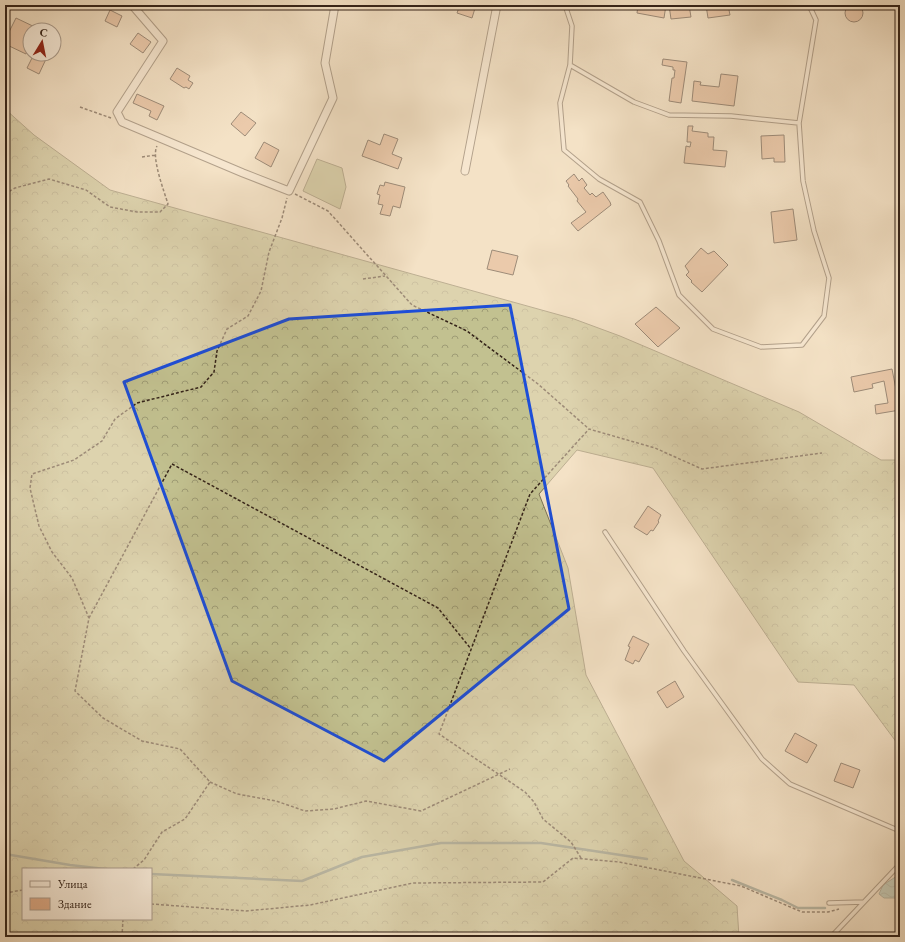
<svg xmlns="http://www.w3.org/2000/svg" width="905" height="942" viewBox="0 0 905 942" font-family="'EB Garamond',serif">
<defs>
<pattern id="forest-crowns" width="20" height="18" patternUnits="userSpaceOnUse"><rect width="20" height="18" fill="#c2c190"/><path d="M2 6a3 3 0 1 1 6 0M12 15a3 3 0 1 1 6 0" fill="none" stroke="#9e9c75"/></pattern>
<pattern id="water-waves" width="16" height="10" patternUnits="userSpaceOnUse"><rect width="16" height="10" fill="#9cbeb4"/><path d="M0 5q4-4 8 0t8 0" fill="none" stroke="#809a92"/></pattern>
</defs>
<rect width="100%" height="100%" fill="#f4e2c6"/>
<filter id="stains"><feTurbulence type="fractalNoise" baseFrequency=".005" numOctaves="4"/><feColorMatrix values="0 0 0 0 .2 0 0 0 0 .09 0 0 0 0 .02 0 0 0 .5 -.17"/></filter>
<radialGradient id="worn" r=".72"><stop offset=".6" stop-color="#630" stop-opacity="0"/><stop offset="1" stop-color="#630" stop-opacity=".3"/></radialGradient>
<path fill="url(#forest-crowns)" stroke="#7b7254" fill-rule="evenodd" d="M 5,109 L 34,135 L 110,190 L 574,319 L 620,336 L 799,412 L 881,460 L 900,460 L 900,747 L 854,685 L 798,682 L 653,468 L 577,450 L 539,494 L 568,568 L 586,675 L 684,861 L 737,906 L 739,937 L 5,937 ZM 23,869 L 151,869 L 151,919 L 23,919 Z"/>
<path fill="#c2c190" stroke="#7b7254" d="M 317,159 L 342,168 L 346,187 L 340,209 L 303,191 Z"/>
<path fill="url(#water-waves)" stroke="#728076" d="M 897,876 L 900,876 L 900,898 L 884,898 L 879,894 L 883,885 Z"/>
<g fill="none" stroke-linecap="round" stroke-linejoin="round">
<path stroke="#728076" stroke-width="2.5" d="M 5,854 L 70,865 L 105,869
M 151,874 L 302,881 L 362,857 L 441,843 L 541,843 L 647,859
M 732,880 L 782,900 L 798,908 L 825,908"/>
</g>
<path fill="#e1ad8a" stroke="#342319" d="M845 13a9 9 0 1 1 18 0a9 9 0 1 1-18 0Z
M 460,5 L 476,5 L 472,18 L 457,13 Z
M 638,5 L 666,5 L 664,18 L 637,13 Z
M 669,5 L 689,5 L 691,17 L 671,19 Z
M 706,5 L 728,5 L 730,15 L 708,18 Z
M 110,10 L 122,16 L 117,27 L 105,21 Z
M 16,18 L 39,29 L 38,30 L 30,30 L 30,47 L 26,54 L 5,44 L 5,40 Z
M 138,33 L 151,42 L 143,53 L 130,44 Z
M 34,54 L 37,54 L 46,59 L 39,74 L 27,68 Z
M 663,59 L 687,62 L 681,103 L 669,101 L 672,78 L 674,78 L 675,70 L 673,70 L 673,67 L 662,65 Z
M 177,68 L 190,76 L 188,80 L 193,83 L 189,89 L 186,87 L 184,88 L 170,79 Z
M 721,74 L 738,76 L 734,106 L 692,101 L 694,81 L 701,82 L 700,85 L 719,87 Z
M 137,94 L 164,106 L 157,120 L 149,116 L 151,111 L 133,103 Z
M 241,112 L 256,123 L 245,136 L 231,124 Z
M 688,126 L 693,126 L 692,131 L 708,133 L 708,137 L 714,137 L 713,150 L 727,151 L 725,167 L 684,163 L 686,146 L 690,147 L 691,142 L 687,142 Z
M 384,134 L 398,139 L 392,154 L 402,158 L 398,169 L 362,156 L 368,140 L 380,145 Z
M 784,135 L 785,162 L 774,162 L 774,158 L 762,159 L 761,136 Z
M 264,142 L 279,150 L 271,167 L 255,158 Z
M 574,174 L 579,181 L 582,178 L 587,185 L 584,188 L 590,195 L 592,193 L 596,197 L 603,192 L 610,202 L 611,205 L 578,231 L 571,223 L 586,212 L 577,201 L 578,199 L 568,186 L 569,185 L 566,181 Z
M 385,182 L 405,187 L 400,208 L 393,206 L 390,216 L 380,214 L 383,205 L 378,204 L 380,195 L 377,194 L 380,185 L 384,186 Z
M 793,209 L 797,240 L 774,243 L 771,212 Z
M 701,248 L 708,254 L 714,251 L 728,265 L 702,292 L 691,282 L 692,281 L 686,275 L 689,272 L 685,266 Z
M 492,250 L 518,256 L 513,275 L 487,269 Z
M 656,307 L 680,328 L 658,347 L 635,324 Z
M 892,369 L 900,410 L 876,414 L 875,405 L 888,403 L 884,381 L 872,384 L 873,388 L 854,392 L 851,377 Z
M 648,506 L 661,515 L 658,521 L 659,522 L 653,531 L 651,530 L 647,535 L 634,527 Z
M 633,636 L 649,644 L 639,662 L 635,660 L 633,664 L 625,660 L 630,647 L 628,646 Z
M 675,681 L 684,697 L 667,708 L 657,692 Z
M 795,733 L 817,745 L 807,763 L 785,751 Z
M 841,763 L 860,770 L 853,788 L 834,781 Z"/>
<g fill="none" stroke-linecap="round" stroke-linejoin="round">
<defs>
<path id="service" d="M 565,5 L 572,26 L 570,65 L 560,103 L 564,150 L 599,179 L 640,202 L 659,241 L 679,295 L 713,329 L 761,347 L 802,345 L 824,316 L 829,278 L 814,231 L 803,181 L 799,123 L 816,20 L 809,5
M 570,65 L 634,102 L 669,115 L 731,116 L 799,123
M 605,532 L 684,651 L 762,759 L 790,784 L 900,831
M 829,903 L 864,902
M 831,937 L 900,864"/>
<path id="minor" d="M 132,5 L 163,41 L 117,112 L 122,122 L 243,173 L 289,191 L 333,98 L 325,63 L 335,5
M 465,171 L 497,5"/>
</defs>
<use href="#service" stroke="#645344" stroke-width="5.5"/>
<use href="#minor" stroke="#645344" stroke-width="9"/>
<path stroke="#342319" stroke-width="1.5" stroke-dasharray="3 2" stroke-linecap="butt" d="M 80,107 L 111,118
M 142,157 L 156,155
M 5,194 L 15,188 L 49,179 L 86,190 L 110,207 L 137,212 L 160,212 L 168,204 C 164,191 151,157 157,146
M 295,194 L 328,211 L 412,305 L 467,331 L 538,384 L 589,429
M 363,279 L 385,276
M 89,618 L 172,464 L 438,608 L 471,649
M 210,782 L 237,794 L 276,801 L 305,811 L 334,809 L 366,801 L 421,811 L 510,769
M 581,858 L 571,842 L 543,819 L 534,802 L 525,792 L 439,734 L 530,494 L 589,429 L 655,448 L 702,469 L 822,453
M 133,869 L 144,860 L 162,832 L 185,819 L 210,782 L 180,749 L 142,741 L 103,718 L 75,691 L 89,618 L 72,578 L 52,552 L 39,526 L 30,488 L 32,474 L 74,460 L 102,441 L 115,419 L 137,403 L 201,387 L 214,372 L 217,351 L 227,329 L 248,316 L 261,291 L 269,252 L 282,218 L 287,198
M 5,893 L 23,890
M 151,904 L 246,911 L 310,905 L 413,883 L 543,882 L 573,858 L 619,862 L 741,886 L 802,912 L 828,912 L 839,909
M 122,937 L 123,919"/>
<use href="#service" stroke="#f8ecda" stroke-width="3.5"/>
<use href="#minor" stroke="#f8ecda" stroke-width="7"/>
</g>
<path d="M0 0H905V942H0ZM 510,305 L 569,609 L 384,761 L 232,681 L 124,382 L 289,319 Z" fill="#f4e2c6" fill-opacity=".55" fill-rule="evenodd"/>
<path fill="none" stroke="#1d4ed8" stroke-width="3" stroke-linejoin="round" d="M 510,305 L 569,609 L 384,761 L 232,681 L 124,382 L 289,319 Z"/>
<rect width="905" height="942" fill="none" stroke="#f4e2c6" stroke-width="20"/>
<rect x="6" y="6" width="893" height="930" fill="none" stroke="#342319" stroke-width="2"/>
<rect x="10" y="10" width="885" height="922" fill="none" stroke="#342319"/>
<rect x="22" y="868" width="130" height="52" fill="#f8ecda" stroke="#aa9c8d"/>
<rect x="30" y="881" width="20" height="6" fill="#f8ecda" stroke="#aa9c8d"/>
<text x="58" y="888" font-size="12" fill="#342319">Улица</text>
<rect x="30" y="898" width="20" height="12" fill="#e1ad8a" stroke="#aa9c8d"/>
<text x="58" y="908" font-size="12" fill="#342319">Здание</text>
<g transform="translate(42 42) rotate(10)"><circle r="19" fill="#f8ecda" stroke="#aa9c8d"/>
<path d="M0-3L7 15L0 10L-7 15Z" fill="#8f2418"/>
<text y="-6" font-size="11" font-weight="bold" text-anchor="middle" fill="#342319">С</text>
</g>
<rect width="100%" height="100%" filter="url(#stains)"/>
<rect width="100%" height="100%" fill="url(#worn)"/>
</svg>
